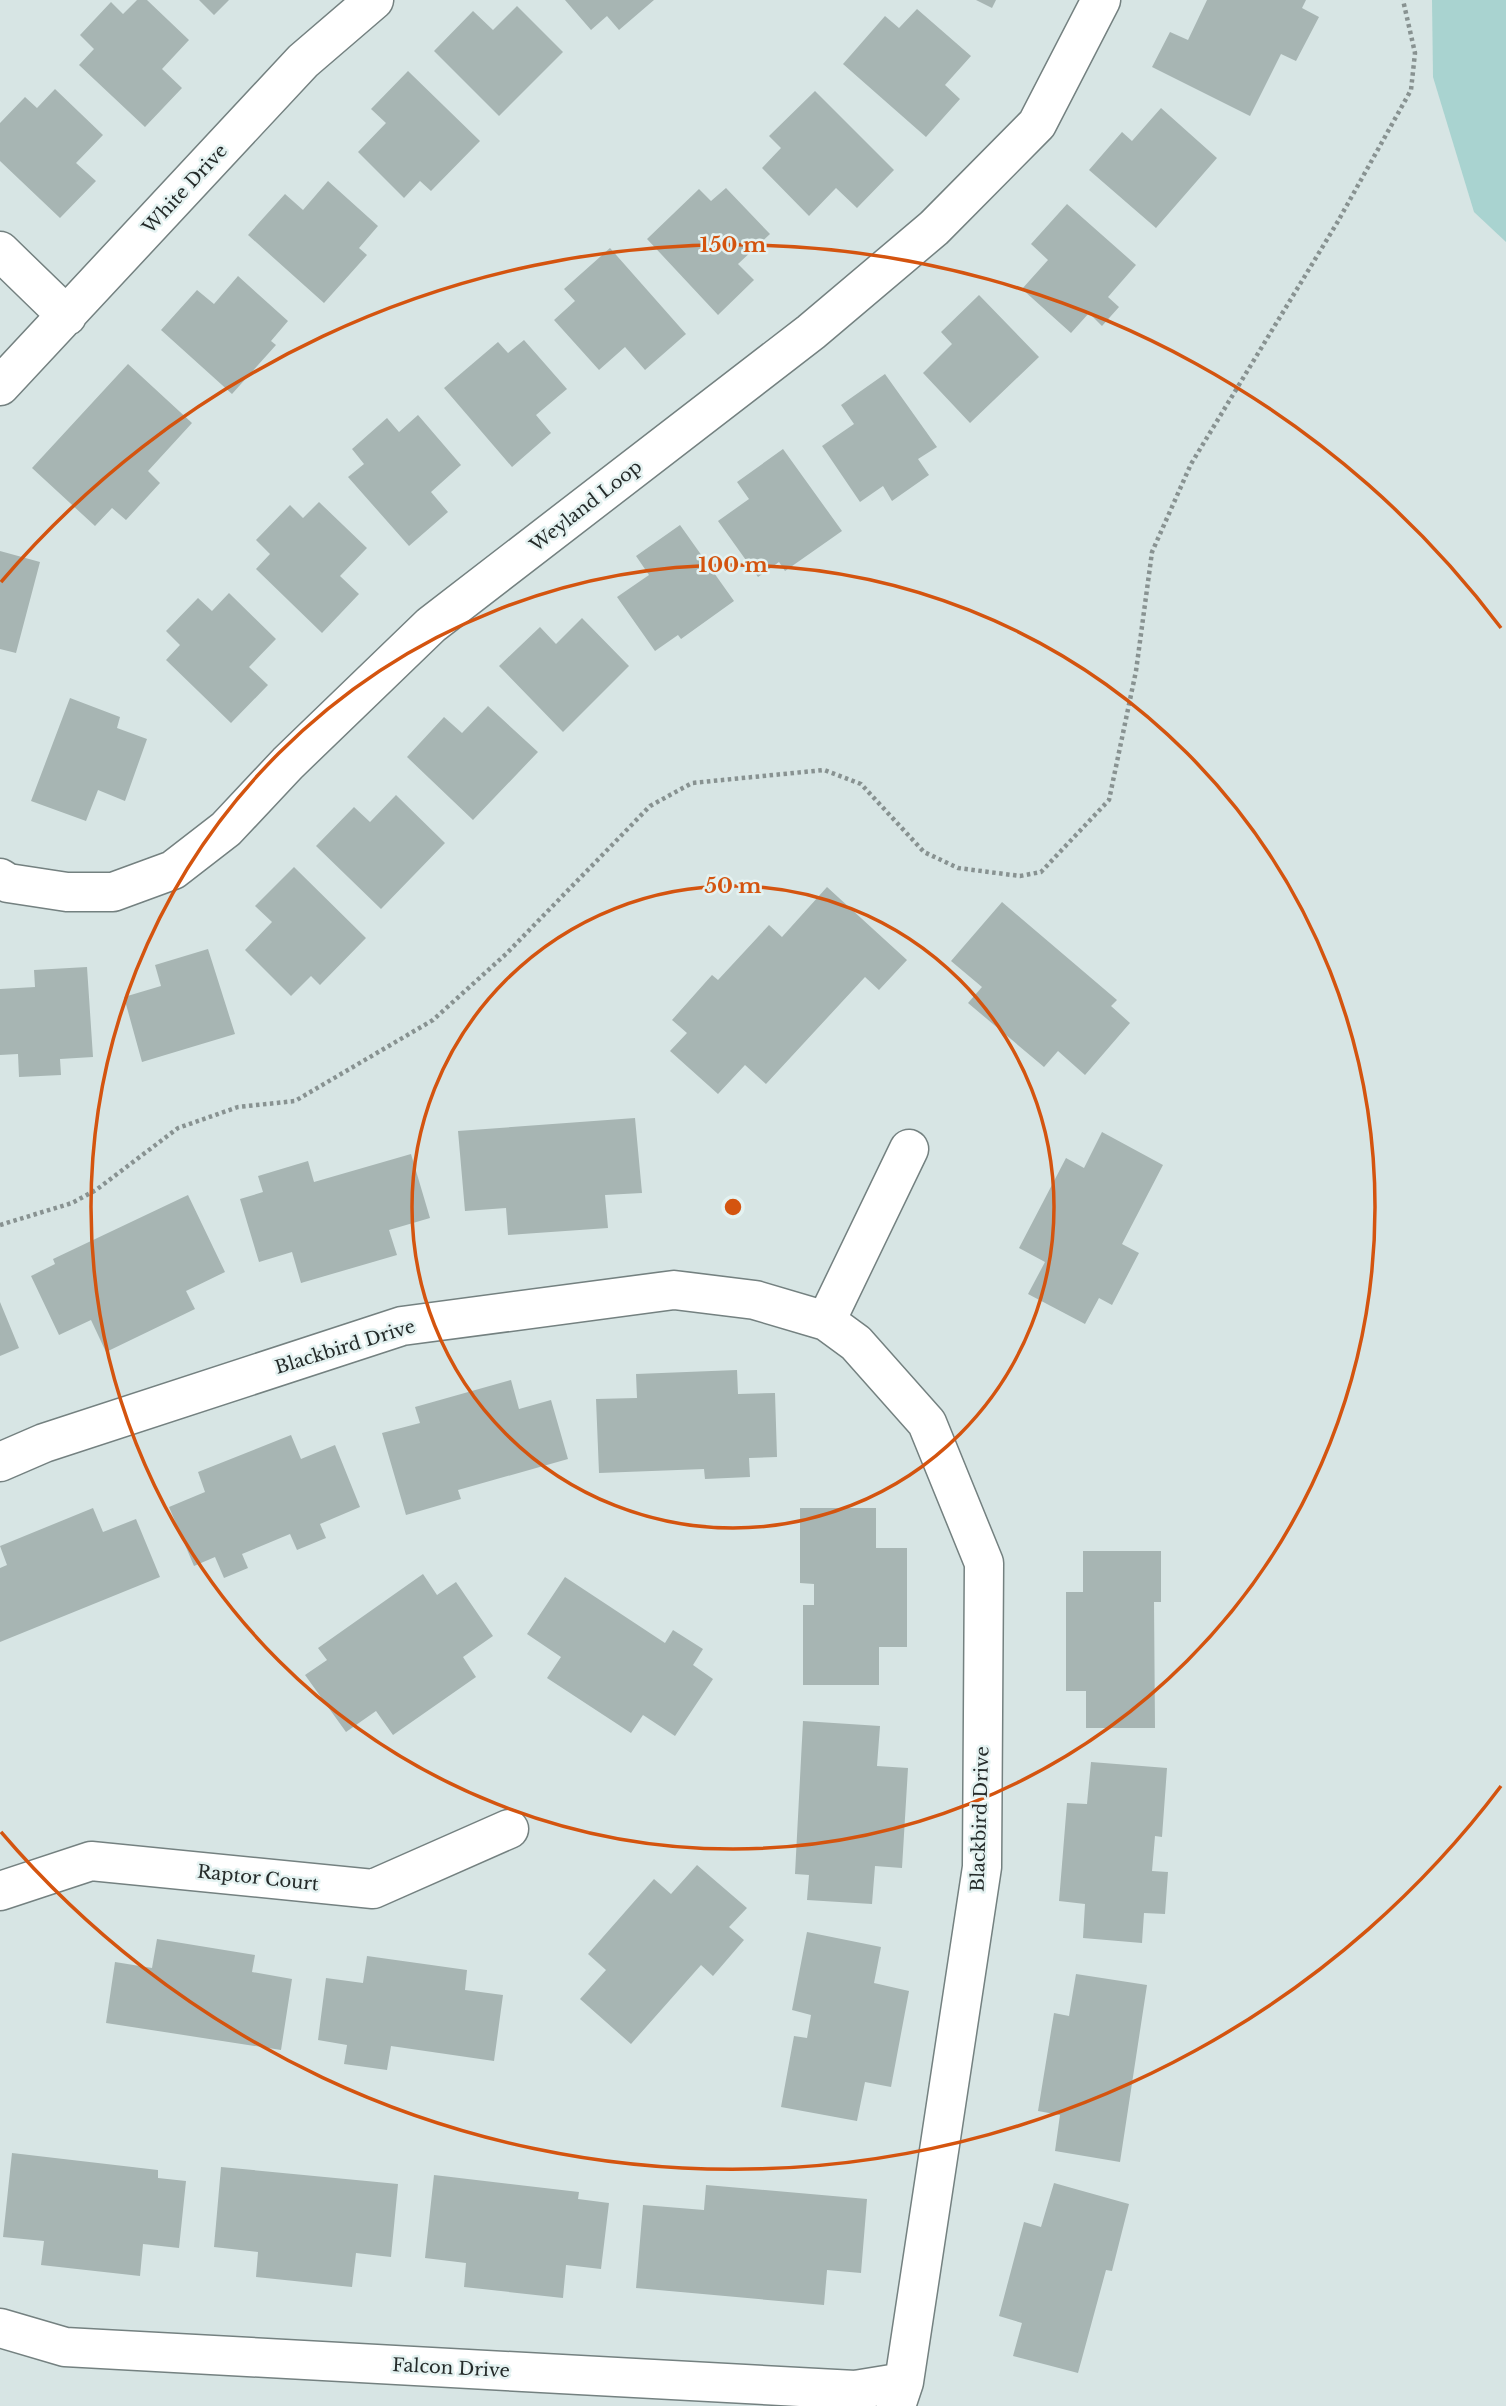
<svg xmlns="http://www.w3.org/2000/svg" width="1506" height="2406" viewBox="0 0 1506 2406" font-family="'Libre Baskerville',serif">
<rect width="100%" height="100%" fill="#d7e5e4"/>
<path fill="#a9d3d0" d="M 1432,0 L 1506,0 L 1506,242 L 1474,212 L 1433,77 Z"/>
<path fill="#a7b5b3" d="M 137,0 L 147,0 L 189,40 L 162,69 L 182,88 L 145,127 L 79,65 L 94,49 L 80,35 L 111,2 L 123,14 Z
M 199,0 L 229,0 L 214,15 Z
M 565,0 L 654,0 L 619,30 L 607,16 L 591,30 Z
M 976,0 L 996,0 L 992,8 Z
M 1207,0 L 1306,0 L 1302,8 L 1319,17 L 1296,61 L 1281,54 L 1250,116 L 1152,67 L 1170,32 L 1188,40 Z
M 517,6 L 563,52 L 499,116 L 434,51 L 473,11 L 493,30 Z
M 917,9 L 971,56 L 945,85 L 960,99 L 926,137 L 843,64 L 885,16 L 899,28 Z
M 408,71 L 480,141 L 431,191 L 420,181 L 404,198 L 358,152 L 386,123 L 371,109 Z
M 55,89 L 103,135 L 76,163 L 96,181 L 60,218 L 0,161 L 0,123 L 25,97 L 37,108 Z
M 815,91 L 894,170 L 857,208 L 836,188 L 809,216 L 762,168 L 781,148 L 769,136 Z
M 1161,108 L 1217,158 L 1156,228 L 1089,170 L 1122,132 L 1132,141 Z
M 328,181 L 378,226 L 359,248 L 367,255 L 324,303 L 248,235 L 285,194 L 303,210 Z
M 726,188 L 770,234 L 738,264 L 754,280 L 718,315 L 647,239 L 699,189 L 711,201 Z
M 1067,204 L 1136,265 L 1108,297 L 1119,307 L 1102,326 L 1089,313 L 1071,333 L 1022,289 L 1048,260 L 1031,244 Z
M 610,248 L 686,334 L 645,370 L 625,347 L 599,370 L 554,320 L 575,301 L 564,289 Z
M 238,276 L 288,321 L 271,341 L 276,345 L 232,394 L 161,330 L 197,290 L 214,304 Z
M 979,295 L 1039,357 L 970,423 L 923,373 L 952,344 L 941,332 Z
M 524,340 L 567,389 L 536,415 L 551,433 L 512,467 L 444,388 L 498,342 L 508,353 Z
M 128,364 L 192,423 L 148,471 L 160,483 L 126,520 L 112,508 L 95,526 L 32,468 Z
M 885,374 L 937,447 L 918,459 L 929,475 L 892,501 L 883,486 L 860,502 L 822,446 L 854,424 L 841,405 Z
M 418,415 L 461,465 L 431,492 L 448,512 L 409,546 L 348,477 L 364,464 L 352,449 L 387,418 L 399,432 Z
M 783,449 L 842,531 L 785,571 L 779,562 L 758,577 L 718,521 L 749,499 L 737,482 Z
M 319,502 L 367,548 L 340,576 L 359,594 L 322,633 L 256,569 L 270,554 L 256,540 L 290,505 L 303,518 Z
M 680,525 L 734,601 L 681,639 L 678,635 L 655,651 L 617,597 L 649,575 L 636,556 Z
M 0,551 L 40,562 L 16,653 L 0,649 Z
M 229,593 L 276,639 L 249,667 L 268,685 L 231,723 L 166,660 L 180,645 L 166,631 L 198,598 L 212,611 Z
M 582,618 L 629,666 L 563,732 L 499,666 L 540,627 L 556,644 Z
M 70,698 L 120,717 L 117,728 L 147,739 L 125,801 L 98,790 L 86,821 L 31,801 Z
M 488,706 L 538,752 L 473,820 L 407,757 L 444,717 L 462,733 Z
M 396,795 L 445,843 L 381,909 L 316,846 L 354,807 L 370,822 Z
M 294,867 L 366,938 L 320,985 L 311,976 L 291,996 L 245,950 L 272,922 L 255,906 Z
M 827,887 L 907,960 L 879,990 L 865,977 L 766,1084 L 745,1065 L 718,1094 L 670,1051 L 687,1033 L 672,1020 L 712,975 L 718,980 L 769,925 L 782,937 Z
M 1002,902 L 1117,1000 L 1111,1006 L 1130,1023 L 1085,1075 L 1058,1051 L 1044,1067 L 968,1003 L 982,987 L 951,961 Z
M 208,949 L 235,1034 L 142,1062 L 124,997 L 161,986 L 155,965 Z
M 87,967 L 93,1057 L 60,1059 L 61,1075 L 19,1077 L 18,1054 L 0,1055 L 0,989 L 35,987 L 34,970 Z
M 635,1118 L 642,1193 L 605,1195 L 608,1228 L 508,1235 L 506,1208 L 465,1211 L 458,1131 Z
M 1102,1132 L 1163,1165 L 1122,1244 L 1139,1253 L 1112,1305 L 1099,1298 L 1085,1324 L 1028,1294 L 1045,1262 L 1019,1248 L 1066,1158 L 1084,1168 Z
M 411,1154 L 430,1218 L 389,1230 L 397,1255 L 301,1283 L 292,1252 L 259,1262 L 240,1199 L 263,1192 L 258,1176 L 308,1161 L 314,1182 Z
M 188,1195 L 225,1272 L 186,1291 L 195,1309 L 106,1352 L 91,1320 L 59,1335 L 31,1276 L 55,1264 L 53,1259 Z
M 0,1302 L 19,1348 L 0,1356 Z
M 737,1370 L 738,1394 L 775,1393 L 777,1457 L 749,1458 L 750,1477 L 705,1479 L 704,1469 L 599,1473 L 596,1399 L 637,1398 L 636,1374 Z
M 511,1380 L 519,1409 L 551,1400 L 568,1459 L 458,1490 L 461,1499 L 406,1515 L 382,1433 L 420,1423 L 415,1407 Z
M 291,1435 L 301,1459 L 335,1445 L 360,1507 L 320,1524 L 326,1538 L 297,1550 L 290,1534 L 242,1554 L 248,1568 L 224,1578 L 215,1557 L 194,1566 L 169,1507 L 205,1492 L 198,1472 Z
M 93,1508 L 103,1532 L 136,1519 L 160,1577 L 0,1642 L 0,1568 L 7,1565 L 0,1546 Z
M 800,1508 L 876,1508 L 876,1548 L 907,1548 L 907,1647 L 879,1647 L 879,1685 L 803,1685 L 803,1605 L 814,1605 L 814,1584 L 800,1583 Z
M 1083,1551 L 1161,1551 L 1161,1602 L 1154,1602 L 1155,1728 L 1086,1728 L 1086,1691 L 1066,1691 L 1066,1592 L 1083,1592 Z
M 423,1574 L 437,1595 L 456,1582 L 493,1636 L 463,1657 L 476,1677 L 393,1735 L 376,1711 L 346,1732 L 305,1675 L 327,1660 L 318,1648 Z
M 565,1577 L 665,1643 L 673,1630 L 703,1649 L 693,1665 L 713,1679 L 675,1736 L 643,1715 L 631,1733 L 547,1678 L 561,1657 L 527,1634 Z
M 803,1721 L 880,1726 L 877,1766 L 908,1768 L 902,1868 L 875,1866 L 872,1904 L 807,1900 L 809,1875 L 795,1874 Z
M 1091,1762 L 1167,1768 L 1162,1837 L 1155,1836 L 1152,1871 L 1168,1872 L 1165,1914 L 1144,1913 L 1142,1943 L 1083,1938 L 1085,1904 L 1059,1901 L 1067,1803 L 1087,1804 Z
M 697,1865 L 747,1908 L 729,1927 L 744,1940 L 713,1976 L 701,1965 L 631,2044 L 580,1999 L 606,1970 L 588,1954 L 654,1879 L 671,1894 Z
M 807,1932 L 881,1947 L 874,1983 L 909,1991 L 891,2087 L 865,2082 L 857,2121 L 781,2107 L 794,2036 L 807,2038 L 811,2015 L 792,2010 Z
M 157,1939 L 255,1955 L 252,1972 L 292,1979 L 281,2050 L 106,2023 L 115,1962 L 152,1968 Z
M 367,1956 L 467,1970 L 465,1990 L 503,1995 L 494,2061 L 391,2046 L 387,2070 L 344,2064 L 347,2045 L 318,2040 L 326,1978 L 363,1983 Z
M 1076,1974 L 1147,1985 L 1120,2162 L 1055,2151 L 1060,2115 L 1038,2111 L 1054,2013 L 1069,2016 Z
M 12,2153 L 158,2170 L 158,2178 L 186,2181 L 179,2248 L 143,2244 L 140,2276 L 41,2265 L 44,2241 L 3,2237 Z
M 221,2167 L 398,2184 L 391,2257 L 356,2253 L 352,2287 L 256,2277 L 258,2252 L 214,2247 Z
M 434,2175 L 579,2192 L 578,2199 L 609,2203 L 601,2269 L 566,2265 L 563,2298 L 464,2287 L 466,2263 L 425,2258 Z
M 1054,2183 L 1129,2204 L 1112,2271 L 1106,2270 L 1078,2373 L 1013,2356 L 1022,2323 L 999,2316 L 1024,2222 L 1041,2227 Z
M 706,2185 L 867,2199 L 861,2273 L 827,2270 L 824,2305 L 636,2288 L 643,2205 L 704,2210 Z"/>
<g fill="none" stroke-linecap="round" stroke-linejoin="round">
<defs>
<path id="minor" d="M 0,251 L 67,316
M 0,386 L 303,61 L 374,0
M 0,878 L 8,883 L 67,892 L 113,892 L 173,870 L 226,829 L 288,763 L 431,625 L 811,332 L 934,228 L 1037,124 L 1101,0
M 826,1321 L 909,1149
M 0,1462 L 44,1443 L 402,1326 L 674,1290 L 755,1300 L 826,1321 L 856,1343 L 927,1423 L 984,1563 L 982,1867 L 904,2382 L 896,2406
M 0,1891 L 91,1861 L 373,1889 L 509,1829
M 0,2328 L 65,2347 L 855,2390 L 904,2382"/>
</defs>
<use href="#minor" stroke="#748180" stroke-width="41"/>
<path stroke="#889291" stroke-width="4.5" stroke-dasharray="3.5 3.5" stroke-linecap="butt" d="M 0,1225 L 72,1203 L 96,1190 L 178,1128 L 238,1107 L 295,1101 L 433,1020 L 506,954 L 650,806 L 692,783 L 824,770 L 861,784 L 924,852 L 958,868 L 1020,876 L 1041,872 L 1109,800 L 1136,671 L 1152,552 L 1191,464 L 1337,223 L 1411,90 L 1415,53 L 1403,0"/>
<use href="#minor" stroke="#fff" stroke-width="38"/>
</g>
<g fill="none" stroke="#d4540f" stroke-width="3.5">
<circle cx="733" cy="1207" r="321"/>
<circle cx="733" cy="1207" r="642"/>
<path d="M1501 1786A962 962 0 0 1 1 1832M1 582A962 962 0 0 1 1501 628"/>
</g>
<g text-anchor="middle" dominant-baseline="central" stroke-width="5" stroke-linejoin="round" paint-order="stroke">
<g font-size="18" fill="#242a29" stroke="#e4f2f1">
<text transform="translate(185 189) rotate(-47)">White Drive</text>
<text transform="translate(586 506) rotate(-38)">Weyland Loop</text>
<text transform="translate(345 1347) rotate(-17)">Blackbird Drive</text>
<text transform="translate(980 1819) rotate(-88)">Blackbird Drive</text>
<text transform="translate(258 1878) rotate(6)">Raptor Court</text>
<text transform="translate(451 2368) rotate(3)">Falcon Drive</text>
</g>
</g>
<circle cx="733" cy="1207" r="10" fill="#d4540f" stroke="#e4f2f1" stroke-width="3.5"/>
<g font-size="21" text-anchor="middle" font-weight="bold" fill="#d4540f" stroke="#e4f2f1" stroke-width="5" stroke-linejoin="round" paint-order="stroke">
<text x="733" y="252">150 m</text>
<text x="733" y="572">100 m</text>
<text x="733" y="893">50 m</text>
</g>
</svg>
